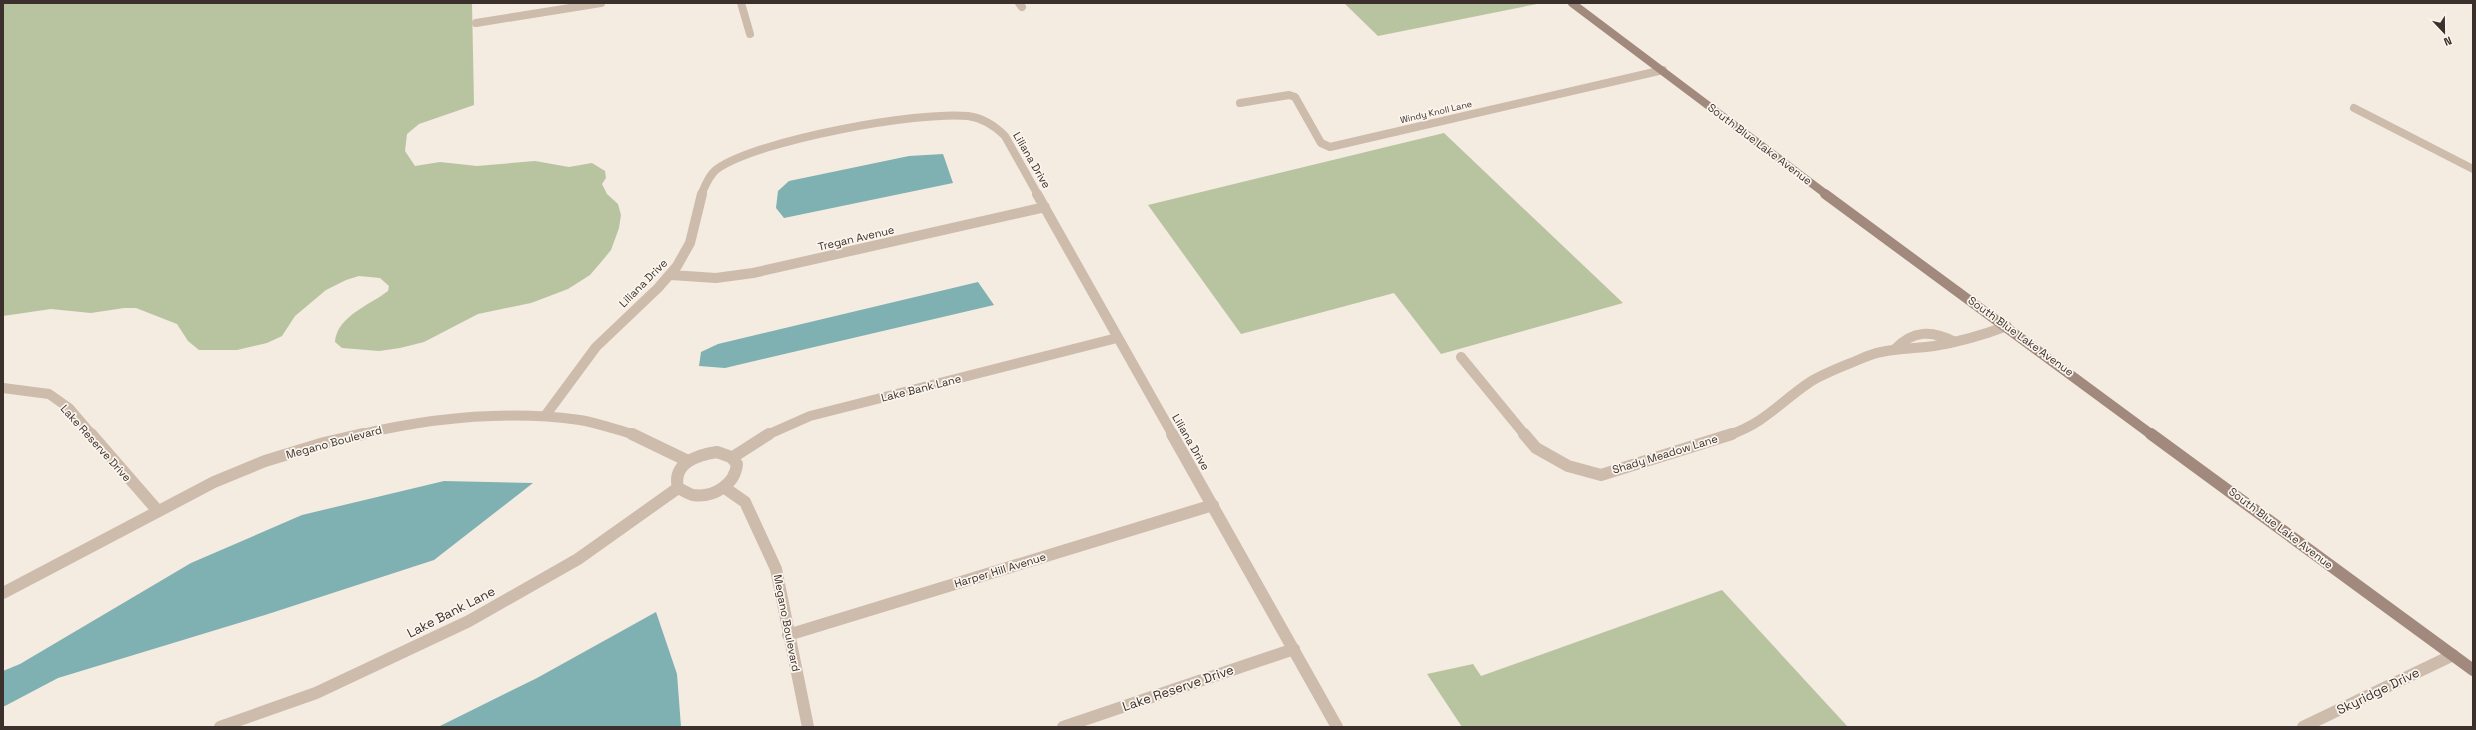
<svg xmlns="http://www.w3.org/2000/svg" width="2476" height="730" viewBox="0 0 2476 730" font-family="'Space Grotesk',sans-serif">
<rect width="100%" height="100%" fill="#f4ebe1"/>
<path fill="#b8c4a0" d="M 3,3 L 472,3 L 474,105 L 419,124 L 407,134 L 405,151 L 415,166 L 440,162 L 477,166 L 535,161 L 569,167 L 592,163 L 605,171 L 606,178 L 602,184 L 607,194 L 618,204 L 621,215 L 619,228 L 611,250 L 602,261 L 590,275 L 568,289 L 531,303 L 478,314 L 424,342 L 400,348 L 379,351 L 342,348 L 335,342 C 337,316 370,305 388,291 L 389,286 L 380,278 L 359,276 L 346,280 L 326,290 L 295,316 L 282,336 L 267,343 L 237,350 L 199,350 L 188,341 L 177,324 L 136,308 L 124,308 L 91,313 L 51,309 L 3,316 Z
M 1344,3 L 1542,3 L 1378,36 Z
M 1444,133 L 1623,303 L 1441,354 L 1394,293 L 1241,334 L 1148,205 Z
M 1722,590 L 1848,727 L 1462,727 L 1427,674 L 1473,664 L 1481,676 Z"/>
<path fill="#7fb0b2" d="M 943,154 L 953,183 L 784,218 L 776,208 L 778,191 L 789,181 L 909,156 Z
M 978,282 L 994,305 L 725,368 L 699,366 L 701,352 L 718,344 Z
M 444,481 L 533,483 L 434,560 L 265,615 L 58,678 L 3,707 L 3,671 L 20,664 L 191,563 L 302,515 Z
M 656,612 L 677,674 L 681,727 L 438,727 L 537,678 Z"/>
<g fill="none" stroke-linecap="round" stroke-linejoin="round">
<path stroke="#cdbbac" stroke-width="8" d="M 741,3 L 750,34
M 1019,3 L 1022,7
M 476,23 L 601,3
M 1240,103 L 1289,95 L 1295,97 L 1321,143 L 1330,147 L 1663,70
M 2354,108 L 2473,169
M 701,195 C 705,186 709,175 717,169 C 758,140 918,111 968,116 C 983,118 995,126 1005,136 L 1038,195"/>
<path stroke="#cdbbac" stroke-width="10" d="M 1037,194 L 1173,435
M 671,275 L 716,278 L 753,273 L 1045,207
M 1895,349 C 1913,330 1932,330 1955,342
M 1461,357 L 1525,435
M 3,388 L 49,394 L 69,408 L 92,435
M 545,416 L 596,347 L 658,288 L 677,266 L 690,243 L 702,194
M 358,435 C 430,418 506,410 580,420 C 598,423 617,430 636,435
M 767,435 L 810,416 L 1117,338
M 1729,435 C 1765,423 1780,402 1810,382 C 1826,372 1847,365 1865,357 C 1887,348 1911,349 1934,346 C 1959,342 1983,335 2007,326"/>
<path stroke="#cdbbac" stroke-width="12" d="M 91,434 L 157,510
M 632,434 L 688,461
M 1172,434 L 1337,727
M 1524,434 L 1536,448 L 1568,466 L 1601,475 L 1732,434
M 717,452 L 731,457 L 737,464 C 735,485 713,498 693,495 C 688,494 683,490 678,488 C 672,463 697,455 717,452 Z
M 733,457 L 769,434
M 725,488 L 745,502 L 776,569 L 808,727
M 3,593 L 214,482 L 265,461 L 324,443 L 363,434
M 788,635 L 1213,505
M 220,727 L 316,693 L 469,621 L 578,559 L 678,488
M 1063,727 L 1294,649
M 2303,727 L 2453,655"/>
<path stroke="#a18a7d" stroke-width="8" d="M 1572,3 L 1827,195"/>
<path stroke="#a18a7d" stroke-width="10" d="M 1825,194 L 2152,435"/>
<path stroke="#a18a7d" stroke-width="12" d="M 2151,434 L 2473,670"/>
</g>
<g text-anchor="middle" dominant-baseline="central" stroke-width="3.5" stroke-linejoin="round" paint-order="stroke">
<g font-size="9" fill="#3b302b" stroke="#fbf5ee">
<text transform="translate(1436 112) rotate(-13)">Windy Knoll Lane</text>
</g>
<g font-size="11" fill="#3b302b" stroke="#fbf5ee">
<text transform="translate(1760 144) rotate(37)">South Blue Lake Avenue</text>
<text transform="translate(1032 160) rotate(60)">Liliana Drive</text>
<text transform="translate(856 238) rotate(-13)">Tregan Avenue</text>
<text transform="translate(643 283) rotate(-45)">Liliana Drive</text>
<text transform="translate(2021 336) rotate(36)">South Blue Lake Avenue</text>
<text transform="translate(921 388) rotate(-14)">Lake Bank Lane</text>
<text transform="translate(334 442) rotate(-15)">Megano Boulevard</text>
<text transform="translate(1191 442) rotate(60)">Liliana Drive</text>
<text transform="translate(96 443) rotate(48)">Lake Reserve Drive</text>
<text transform="translate(1665 454) rotate(-17)">Shady Meadow Lane</text>
<text transform="translate(2281 528) rotate(37)">South Blue Lake Avenue</text>
<text transform="translate(1000 570) rotate(-17)">Harper Hill Avenue</text>
<text transform="translate(787 623) rotate(79)">Megano Boulevard</text>
</g>
<g font-size="13" fill="#3b302b" stroke="#fbf5ee">
<text transform="translate(451 612) rotate(-27)">Lake Bank Lane</text>
<text transform="translate(1178 688) rotate(-19)">Lake Reserve Drive</text>
<text transform="translate(2378 691) rotate(-26)">Skyridge Drive</text>
</g>
</g>
<rect width="2476" height="730" fill="none" stroke="#3b302b" stroke-width="8"/>
<g transform="translate(2444 32) rotate(158)" stroke="#fbf5ee" stroke-width="3" paint-order="stroke">
<path d="M0-3L7 15L0 10L-7 15Z" fill="#3b302b"/>
<text y="-6" font-size="11" font-weight="bold" text-anchor="middle" fill="#3b302b">N</text>
</g>
</svg>
